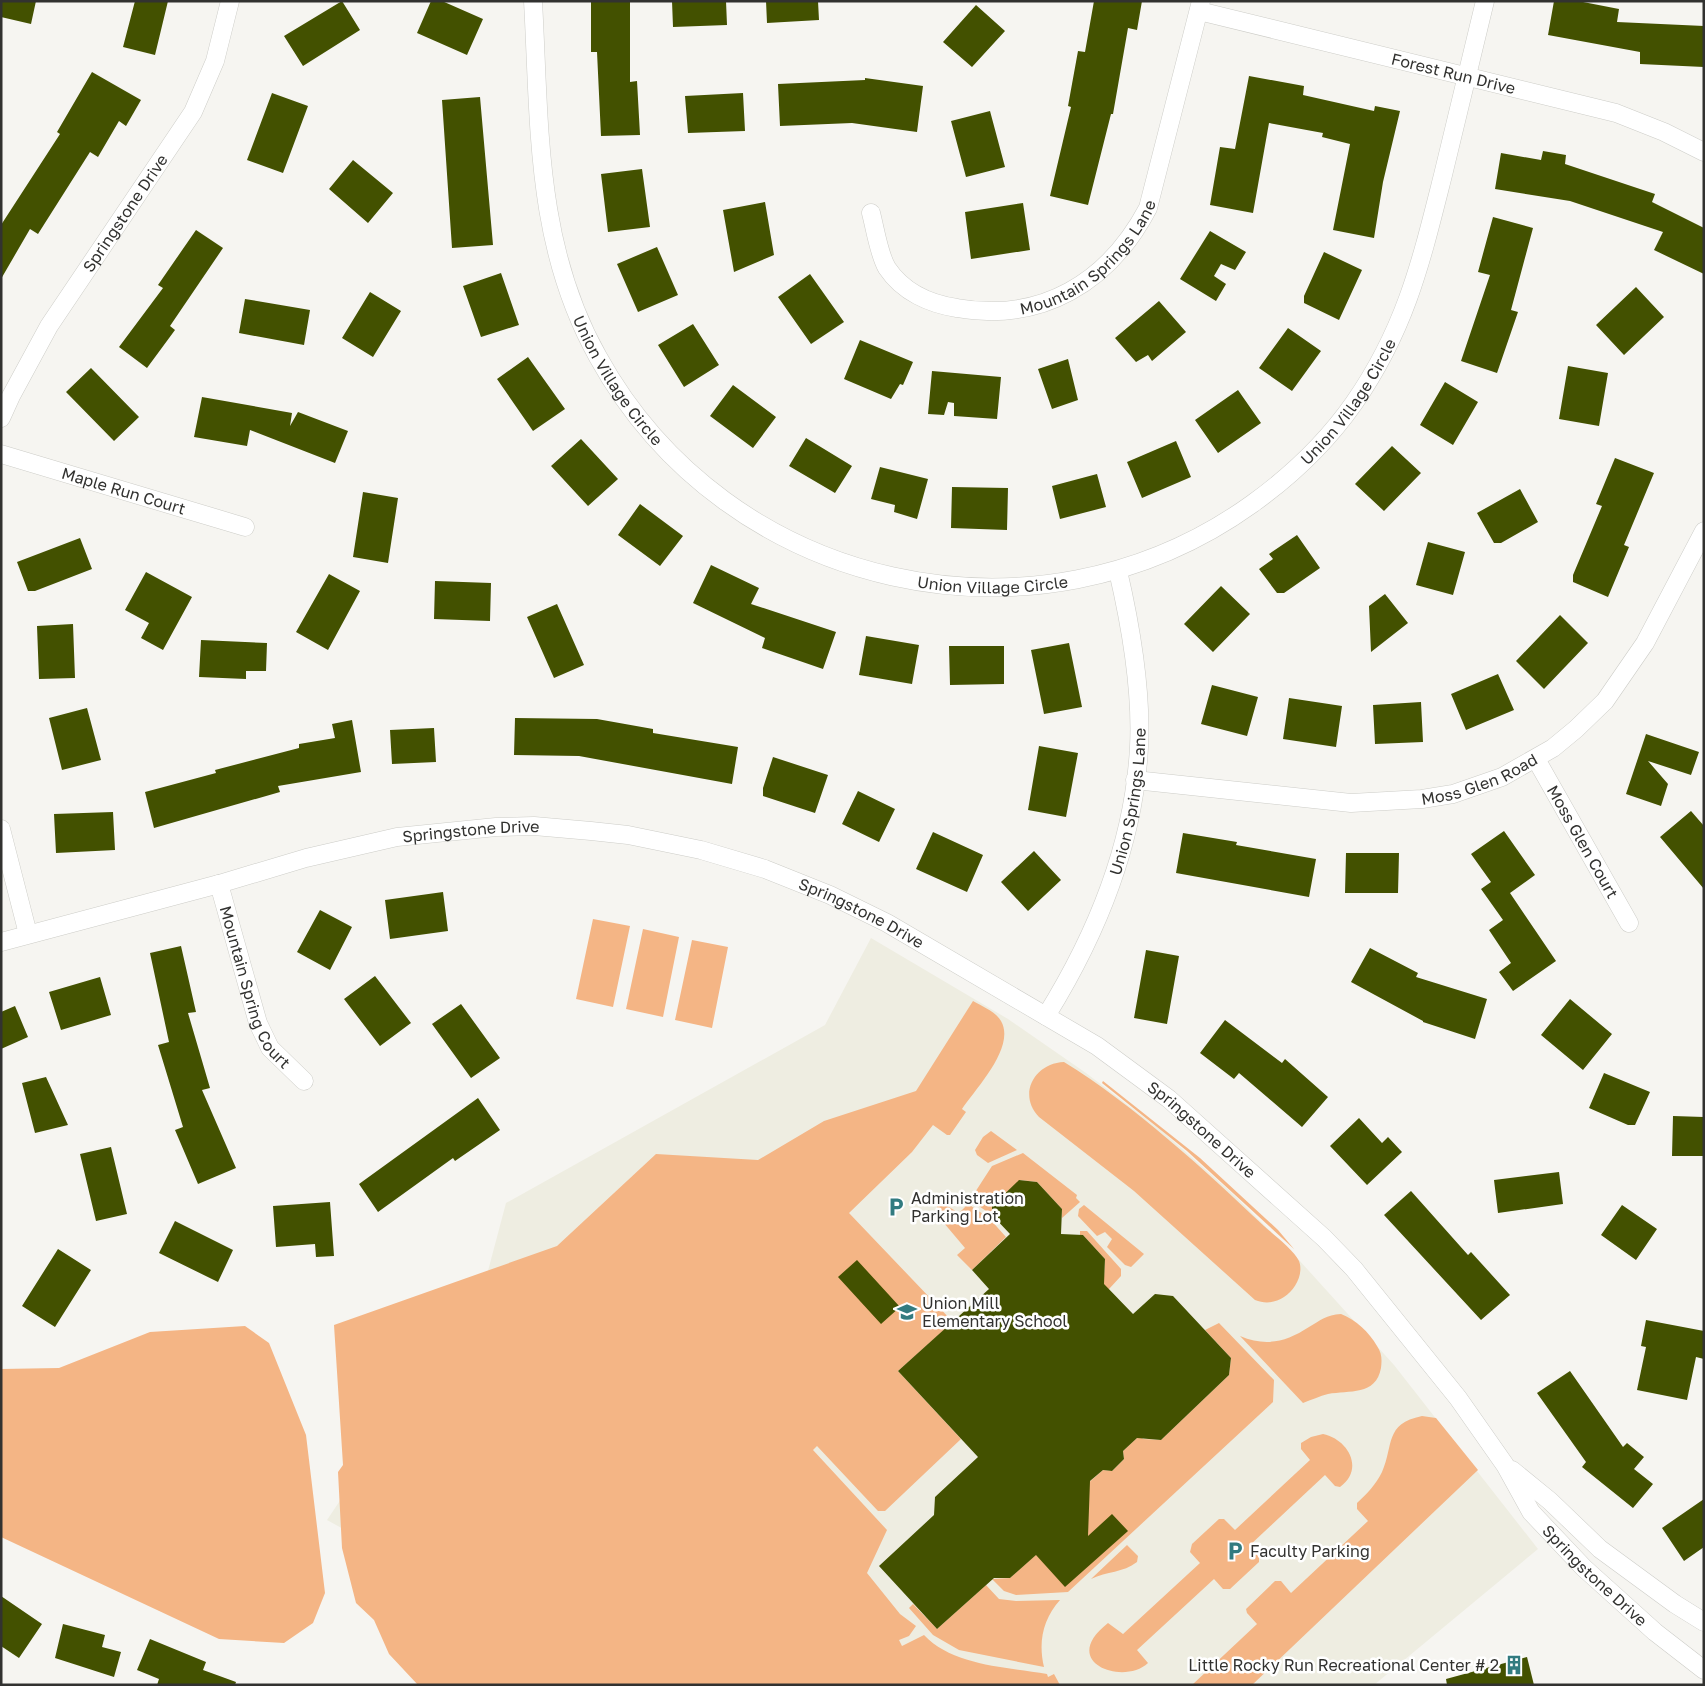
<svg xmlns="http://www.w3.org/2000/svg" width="1705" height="1686" viewBox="0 0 1705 1686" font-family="'Golos Text',sans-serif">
<rect width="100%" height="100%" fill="#f6f5f1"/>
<path fill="#eeede1" d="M 871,938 L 1008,1019 L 1086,1073 L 1162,1131 L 1232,1193 L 1299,1260 L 1394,1365 L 1538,1549 L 1374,1685 L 626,1685 L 327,1520 L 484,1286 L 506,1203 L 825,1025 Z"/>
<path fill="#f4b585" d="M 593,919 L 630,926 L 613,1007 L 576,999 Z
M 643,929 L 679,937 L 663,1017 L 626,1009 Z
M 692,940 L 728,947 L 712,1028 L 675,1020 Z
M 973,1001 C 982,1006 996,1012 1001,1021 C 1016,1047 976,1088 962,1109 L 966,1112 L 950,1135 L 947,1135 L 933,1125 L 912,1152 L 849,1213 L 953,1322 L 898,1371 L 961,1439 L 885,1511 L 878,1511 L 817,1446 L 813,1450 L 887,1530 L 867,1573 L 900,1614 L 916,1626 L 909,1636 L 899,1640 L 902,1646 L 924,1635 C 953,1666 1007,1667 1047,1674 L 1048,1677 L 1054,1674 L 1060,1685 L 418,1685 L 389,1654 L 374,1620 L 356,1603 L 342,1548 L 338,1472 L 343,1465 L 334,1325 L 557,1246 L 656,1154 L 758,1160 L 824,1121 L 916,1091 Z
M 1064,1062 C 1134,1105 1205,1170 1264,1226 C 1273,1234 1294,1250 1299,1261 C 1304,1274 1295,1290 1284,1297 C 1275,1303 1265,1304 1255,1300 L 1134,1191 L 1039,1117 C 1017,1094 1035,1063 1064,1062 Z
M 1103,1081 L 1200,1158 L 1278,1230 L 1294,1249 L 1187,1151 L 1102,1083 Z
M 991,1131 L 1017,1150 L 988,1163 L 977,1155 L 975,1150 L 983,1137 Z
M 1023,1153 L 1077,1195 L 1076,1198 L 1080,1202 L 1062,1218 L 1062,1209 L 1037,1182 L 1020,1180 L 992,1206 L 992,1215 L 970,1200 L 992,1166 Z
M 939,1201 L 959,1213 L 968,1204 L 989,1218 L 1006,1237 L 972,1270 L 957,1255 L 965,1248 L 938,1216 L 937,1205 Z
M 1084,1205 L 1144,1254 L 1131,1267 L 1125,1265 L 1107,1247 L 1112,1239 L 1105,1232 L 1097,1236 L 1078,1216 L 1079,1209 Z
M 1080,1231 L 1087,1231 L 1121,1269 L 1121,1276 L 1109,1289 L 1092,1288 L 1104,1277 L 1105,1259 L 1083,1235 L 1080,1235 Z
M 1341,1314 C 1356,1320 1369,1332 1377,1346 C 1382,1353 1382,1360 1381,1368 C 1376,1396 1349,1390 1328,1394 C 1320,1396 1311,1400 1303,1403 L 1240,1336 C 1266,1347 1286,1342 1309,1327 C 1321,1320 1326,1315 1341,1314 Z
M 1219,1323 L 1274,1380 L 1273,1402 L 1068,1592 L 1016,1595 L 1004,1591 L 992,1579 L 1010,1578 L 1089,1507 L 1086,1485 L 1103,1470 L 1112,1471 L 1124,1459 L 1123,1451 L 1140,1435 L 1143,1439 L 1161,1440 L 1229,1375 L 1231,1358 L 1205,1330 Z
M 245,1326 L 269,1343 L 306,1435 L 325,1593 L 313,1623 L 284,1643 L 219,1639 L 1,1537 L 1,1369 L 59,1368 L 150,1332 Z
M 1422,1416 L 1436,1418 L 1478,1470 L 1252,1685 L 1192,1685 L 1257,1624 L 1247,1613 L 1246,1609 L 1275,1581 L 1281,1581 L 1291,1593 L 1368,1521 L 1357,1509 L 1357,1503 C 1367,1494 1376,1484 1382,1472 C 1394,1445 1384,1424 1422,1416 Z
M 1323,1434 C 1348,1439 1365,1469 1340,1487 L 1335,1486 L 1325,1475 L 1249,1546 L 1259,1557 L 1259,1562 L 1230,1589 L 1223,1589 L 1214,1579 L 1137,1650 L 1148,1663 C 1124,1686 1057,1663 1108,1623 L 1123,1634 L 1200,1563 L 1190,1552 L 1192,1544 L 1219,1519 L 1224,1519 L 1235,1530 L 1310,1460 L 1301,1449 L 1301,1443 L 1311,1437 Z
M 1127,1545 L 1138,1556 L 1137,1562 C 1123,1573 1107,1571 1091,1579 Z
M 986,1585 L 999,1599 L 1016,1601 L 1060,1600 C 1043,1619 1038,1642 1044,1667 L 959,1650 L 933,1635 L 909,1608 L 913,1604 L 937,1629 Z"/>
<path fill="#435100" d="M 1,1 L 36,1 L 31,24 L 1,17 Z
M 135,1 L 168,1 L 155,55 L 123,47 Z
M 342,1 L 360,30 L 303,66 L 284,36 Z
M 431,1 L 442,1 L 483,19 L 467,55 L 417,33 Z
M 591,1 L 630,1 L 630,82 L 637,81 L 640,135 L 601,136 L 597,52 L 591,52 Z
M 672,1 L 726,1 L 727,25 L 673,27 Z
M 766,1 L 818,1 L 819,20 L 767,23 Z
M 1094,1 L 1142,1 L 1137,30 L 1128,28 L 1113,114 L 1111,114 L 1088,205 L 1050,196 L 1071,107 L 1068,106 L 1078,51 L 1085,52 Z
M 1554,1 L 1578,1 L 1619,9 L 1617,22 L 1704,26 L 1704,67 L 1640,64 L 1640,52 L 1548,35 Z
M 976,5 L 1005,31 L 972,67 L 943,42 Z
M 92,72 L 141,100 L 126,126 L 119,121 L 98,157 L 90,152 L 38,234 L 30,229 L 1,279 L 1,225 L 60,134 L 57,132 Z
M 1249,76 L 1304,86 L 1303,95 L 1374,111 L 1375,106 L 1400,111 L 1383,182 L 1374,238 L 1333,230 L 1350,144 L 1322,137 L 1323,133 L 1269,123 L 1253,213 L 1210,205 L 1220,147 L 1235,149 Z
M 865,78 L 923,86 L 917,132 L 852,123 L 780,126 L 778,84 L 865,80 Z
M 272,93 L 308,106 L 283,173 L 247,160 Z
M 743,93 L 745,131 L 688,133 L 685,96 Z
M 480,97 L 493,245 L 452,248 L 442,100 Z
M 990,111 L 1005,167 L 966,177 L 951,121 Z
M 1543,151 L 1566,155 L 1565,164 L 1655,194 L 1652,202 L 1704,228 L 1704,274 L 1654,250 L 1663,232 L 1570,201 L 1495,189 L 1501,153 L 1541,160 Z
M 353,160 L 393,193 L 368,223 L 329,189 Z
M 642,169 L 650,227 L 608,232 L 601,174 Z
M 765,202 L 774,255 L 734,272 L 723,210 Z
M 1023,203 L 1030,250 L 971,259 L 965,212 Z
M 1493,217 L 1533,228 L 1511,310 L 1518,312 L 1497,373 L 1461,361 L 1490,275 L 1478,272 Z
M 196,230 L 223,248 L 170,326 L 175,330 L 147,368 L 119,347 L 163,288 L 158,285 Z
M 1210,231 L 1246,252 L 1235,270 L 1221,264 L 1214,276 L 1226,284 L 1216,301 L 1180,279 Z
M 657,247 L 678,295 L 638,312 L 617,264 Z
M 1324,252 L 1362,270 L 1339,320 L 1304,303 L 1304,296 Z
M 501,273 L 519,325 L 481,337 L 463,286 Z
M 810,274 L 844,322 L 811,344 L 778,297 Z
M 1636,287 L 1664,317 L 1624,355 L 1596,325 Z
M 370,292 L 401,311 L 373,357 L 342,338 Z
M 245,299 L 310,310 L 304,345 L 239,333 Z
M 1159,301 L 1186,332 L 1152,361 L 1148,355 L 1136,362 L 1115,338 Z
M 693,324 L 719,365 L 684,387 L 658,345 Z
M 1288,328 L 1321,351 L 1292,391 L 1259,368 Z
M 860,340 L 913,362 L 903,385 L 900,384 L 891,399 L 844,379 Z
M 528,357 L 565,409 L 533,431 L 497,379 Z
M 1068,359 L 1078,400 L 1052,409 L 1038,369 Z
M 1568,366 L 1608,373 L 1599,426 L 1559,419 Z
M 91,368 L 139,417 L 114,441 L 66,392 Z
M 932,371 L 1001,377 L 997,419 L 954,416 L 954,403 L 948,402 L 944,415 L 928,414 Z
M 1445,382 L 1478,402 L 1453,445 L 1420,425 Z
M 733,385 L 776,417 L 753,448 L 710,416 Z
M 1238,390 L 1261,423 L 1218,453 L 1195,420 Z
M 202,397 L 292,413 L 290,426 L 298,412 L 348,431 L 335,463 L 250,430 L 247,446 L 194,437 Z
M 806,438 L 852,466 L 835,493 L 789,466 Z
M 581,439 L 618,479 L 588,506 L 551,466 Z
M 1176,441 L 1191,477 L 1142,498 L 1127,462 Z
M 1392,446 L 1421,473 L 1384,511 L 1355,484 Z
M 1615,458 L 1654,473 L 1624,545 L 1629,547 L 1608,597 L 1573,582 L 1573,575 L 1602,506 L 1596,504 Z
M 880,467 L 928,479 L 917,519 L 894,512 L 895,505 L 871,499 Z
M 1097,474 L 1106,507 L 1060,519 L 1052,486 Z
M 952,487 L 1008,488 L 1007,530 L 951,528 Z
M 1520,489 L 1538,522 L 1501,543 L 1494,543 L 1477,513 Z
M 363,492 L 398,498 L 388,563 L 353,557 Z
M 640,504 L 683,536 L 660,566 L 618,535 Z
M 1297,535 L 1320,568 L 1284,593 L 1277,593 L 1259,569 L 1273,559 L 1269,554 Z
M 80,538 L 92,569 L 35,591 L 28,591 L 17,562 Z
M 1428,542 L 1465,552 L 1453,595 L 1416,585 Z
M 711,565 L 759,588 L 751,604 L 836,632 L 823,669 L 762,648 L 765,638 L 693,603 Z
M 146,572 L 192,597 L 163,650 L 141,638 L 149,623 L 125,610 Z
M 329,574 L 360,591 L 328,650 L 296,632 Z
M 435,581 L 491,583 L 490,621 L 434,619 Z
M 1221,586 L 1250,614 L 1213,652 L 1184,624 Z
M 1385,594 L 1408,623 L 1371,652 L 1369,606 Z
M 557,604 L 584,665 L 554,678 L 527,617 Z
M 1560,615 L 1588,643 L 1544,689 L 1516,661 Z
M 73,624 L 75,678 L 39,679 L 37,626 Z
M 866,636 L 919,645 L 912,684 L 859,675 Z
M 201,640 L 267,643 L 266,671 L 246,671 L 246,679 L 199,677 Z
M 1069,643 L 1082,707 L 1044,714 L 1031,650 Z
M 949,646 L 1004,646 L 1004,684 L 950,685 Z
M 1498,674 L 1514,710 L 1466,730 L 1451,694 Z
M 1212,685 L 1258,697 L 1247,736 L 1201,724 Z
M 1289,698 L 1342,706 L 1336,747 L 1283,739 Z
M 1421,702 L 1423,742 L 1375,744 L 1373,705 Z
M 87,708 L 101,760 L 62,770 L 49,718 Z
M 515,718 L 597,719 L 653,729 L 653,733 L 738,747 L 732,784 L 579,756 L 514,755 Z
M 352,720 L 361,772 L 278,786 L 280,792 L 154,828 L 145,792 L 216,773 L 215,770 L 299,748 L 299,744 L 335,738 L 332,724 Z
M 434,728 L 436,762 L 392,764 L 390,730 Z
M 1646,734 L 1699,752 L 1691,775 L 1648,761 L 1668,784 L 1661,806 L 1626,794 Z
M 1039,746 L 1078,753 L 1066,817 L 1028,810 Z
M 773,757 L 828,775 L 815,813 L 763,796 L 763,788 Z
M 858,791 L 895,809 L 879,842 L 842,824 Z
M 1691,811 L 1704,826 L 1704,889 L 1660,837 Z
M 113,812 L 115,850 L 56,853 L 54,814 Z
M 1504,831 L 1535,875 L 1510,893 L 1556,961 L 1513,991 L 1499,972 L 1511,963 L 1489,930 L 1503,920 L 1481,889 L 1491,882 L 1471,854 Z
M 933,832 L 983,855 L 967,892 L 916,869 Z
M 1183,833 L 1237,842 L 1236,845 L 1316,859 L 1309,897 L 1176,873 Z
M 1034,851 L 1061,880 L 1028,911 L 1001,882 Z
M 1346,853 L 1399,853 L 1398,893 L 1345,893 Z
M 443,892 L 448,931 L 390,939 L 385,900 Z
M 320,910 L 352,927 L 330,970 L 297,952 Z
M 181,946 L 196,1012 L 188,1013 L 210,1088 L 202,1090 L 236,1168 L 198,1184 L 175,1130 L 183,1127 L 158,1045 L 169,1042 L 150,953 Z
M 1370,948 L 1418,973 L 1416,977 L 1487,999 L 1475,1039 L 1423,1022 L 1423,1021 L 1351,982 Z
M 1146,950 L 1179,956 L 1167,1024 L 1134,1018 Z
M 375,976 L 411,1023 L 380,1046 L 344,999 Z
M 100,977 L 111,1015 L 61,1030 L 49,992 Z
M 1570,999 L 1612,1034 L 1583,1070 L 1541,1035 Z
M 461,1004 L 500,1058 L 471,1078 L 432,1024 Z
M 15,1006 L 28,1037 L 1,1049 L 1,1012 Z
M 1225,1020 L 1282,1063 L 1285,1059 L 1328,1097 L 1302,1127 L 1239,1073 L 1234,1079 L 1200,1053 Z
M 1604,1073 L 1650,1092 L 1635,1125 L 1628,1125 L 1589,1108 Z
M 46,1077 L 68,1125 L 35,1133 L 22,1083 Z
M 478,1098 L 500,1130 L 455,1161 L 453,1158 L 378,1212 L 359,1184 Z
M 1673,1116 L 1704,1117 L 1704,1156 L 1672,1156 Z
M 1359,1118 L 1382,1143 L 1388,1137 L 1402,1152 L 1367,1185 L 1330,1146 Z
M 111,1147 L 127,1214 L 96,1221 L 80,1154 Z
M 1559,1172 L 1563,1204 L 1498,1213 L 1494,1180 Z
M 1019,1180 L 1037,1182 L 1062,1209 L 1061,1234 L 1083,1235 L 1105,1259 L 1104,1284 L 1133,1314 L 1155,1294 L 1173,1296 L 1231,1358 L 1229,1375 L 1161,1440 L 1137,1438 L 1123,1451 L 1124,1459 L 1112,1471 L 1103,1470 L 1090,1481 L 1088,1536 L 1112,1514 L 1128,1531 L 1065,1587 L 1036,1555 L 1010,1578 L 994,1578 L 937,1629 L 879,1566 L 934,1515 L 935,1497 L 978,1457 L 898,1371 L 989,1289 L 972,1270 L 1010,1234 L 992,1215 L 992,1206 Z
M 1411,1191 L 1468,1255 L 1471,1252 L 1510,1295 L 1481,1320 L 1384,1215 Z
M 330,1202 L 334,1256 L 316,1257 L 315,1244 L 276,1247 L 273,1206 Z
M 1622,1205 L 1657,1229 L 1636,1260 L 1601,1235 Z
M 175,1221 L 233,1250 L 218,1282 L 159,1253 Z
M 58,1249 L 91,1270 L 55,1327 L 22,1306 Z
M 857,1260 L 900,1307 L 881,1324 L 838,1277 Z
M 1646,1320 L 1704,1331 L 1704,1359 L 1696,1357 L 1687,1400 L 1637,1390 L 1646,1347 L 1641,1346 Z
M 1570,1371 L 1623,1447 L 1627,1443 L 1644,1457 L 1634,1469 L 1653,1484 L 1633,1508 L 1582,1467 L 1586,1462 L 1537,1393 Z
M 1704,1499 L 1704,1547 L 1684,1561 L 1662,1528 Z
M 1,1596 L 42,1624 L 19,1658 L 1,1646 Z
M 63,1624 L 105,1635 L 102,1647 L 121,1652 L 114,1677 L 55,1658 Z
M 150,1639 L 206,1662 L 203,1670 L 236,1682 L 235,1685 L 157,1685 L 159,1679 L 137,1670 Z
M 1527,1657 L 1534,1685 L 1447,1685 L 1446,1679 Z"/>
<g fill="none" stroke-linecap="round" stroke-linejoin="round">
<defs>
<g id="minor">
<path id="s1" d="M 533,1 C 540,126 535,245 598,357 C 727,591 1036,659 1252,504 C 1291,476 1326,443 1354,403 C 1406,328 1421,262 1443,175 C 1457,117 1471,59 1485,1"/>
<path id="s2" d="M 1199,11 L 1616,113 L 1664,132 L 1704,152"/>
<path id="s3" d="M 871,213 C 875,228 879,255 887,268 C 903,292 930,304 957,308 C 1042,323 1109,282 1148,208 L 1201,1"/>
<path id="s4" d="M 1,418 L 11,396 L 49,326 L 193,112 L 215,61 L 230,1"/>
<path id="s5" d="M 1,454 L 245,527"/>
<path id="s6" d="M 1536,759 L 1629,923"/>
<path id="s7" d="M 1135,780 L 1351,803 L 1422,799 L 1453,794 L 1502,777 L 1553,748 L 1576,729 L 1605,701 L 1645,643 L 1704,531"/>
<path d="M 1,829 L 28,934"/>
<path id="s8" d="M 219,884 L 258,1023 L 270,1048 L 304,1081"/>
<path id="s9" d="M 1,942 L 219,884 L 306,858 L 397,837 L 496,827 L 534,826 L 591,831 L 628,835 L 701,850 L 765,869 L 830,895 L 887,923 L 1097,1046 L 1169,1099 L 1324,1238 L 1354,1269 L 1458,1398 L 1505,1465 L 1531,1512 L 1584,1568 L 1655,1632 L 1704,1670"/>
<path id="s10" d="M 1046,1016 C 1097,934 1134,845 1139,747 C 1142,689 1131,627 1118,571"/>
<path d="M 1512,1470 L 1550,1501 L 1600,1549 L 1675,1604 L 1704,1622"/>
</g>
</defs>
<use href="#minor" stroke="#cdcdc8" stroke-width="19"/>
<use href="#minor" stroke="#fff" stroke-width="18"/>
</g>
<defs>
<symbol id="parking-bare" viewBox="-9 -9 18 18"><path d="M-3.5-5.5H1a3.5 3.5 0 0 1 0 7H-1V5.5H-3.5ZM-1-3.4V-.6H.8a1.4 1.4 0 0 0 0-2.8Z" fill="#327b80" stroke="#fff" stroke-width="2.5" paint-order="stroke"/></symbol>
<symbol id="school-bare" viewBox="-9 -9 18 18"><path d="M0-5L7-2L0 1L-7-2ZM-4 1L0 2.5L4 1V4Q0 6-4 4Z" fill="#327b80" stroke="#fff" stroke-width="2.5" paint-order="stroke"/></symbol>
<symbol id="building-bare" viewBox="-9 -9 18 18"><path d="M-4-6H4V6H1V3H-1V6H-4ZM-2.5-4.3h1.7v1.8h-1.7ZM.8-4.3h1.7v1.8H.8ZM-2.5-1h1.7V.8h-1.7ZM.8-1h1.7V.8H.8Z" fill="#327b80" stroke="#fff" stroke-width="2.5" paint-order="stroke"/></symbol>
</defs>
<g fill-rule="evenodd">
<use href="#parking-bare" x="882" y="1193" width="28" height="28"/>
<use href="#school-bare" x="893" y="1298" width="28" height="28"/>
<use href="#parking-bare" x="1221" y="1537" width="28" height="28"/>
<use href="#building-bare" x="1500" y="1651" width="28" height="28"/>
</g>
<g text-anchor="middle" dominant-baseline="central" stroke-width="5" stroke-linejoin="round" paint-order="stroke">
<g font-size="16" fill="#323230" stroke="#fff">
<text stroke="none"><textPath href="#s2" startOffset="262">Forest Run Drive</textPath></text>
<text stroke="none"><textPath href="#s4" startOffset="240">Springstone Drive</textPath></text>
<text stroke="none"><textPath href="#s3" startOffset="292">Mountain Springs Lane</textPath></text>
<text stroke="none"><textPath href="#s1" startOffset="396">Union Village Circle</textPath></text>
<text stroke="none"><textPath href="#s1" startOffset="1264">Union Village Circle</textPath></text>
<text stroke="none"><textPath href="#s5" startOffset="128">Maple Run Court</textPath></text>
<text stroke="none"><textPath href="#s1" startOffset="845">Union Village Circle</textPath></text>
<text stroke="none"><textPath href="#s7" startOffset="349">Moss Glen Road</textPath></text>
<text stroke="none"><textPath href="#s10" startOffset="232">Union Springs Lane</textPath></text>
<text stroke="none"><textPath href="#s9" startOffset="484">Springstone Drive</textPath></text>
<text stroke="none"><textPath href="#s6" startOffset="95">Moss Glen Court</textPath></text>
<text stroke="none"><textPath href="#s9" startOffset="889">Springstone Drive</textPath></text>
<text stroke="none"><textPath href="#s8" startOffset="110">Mountain Spring Court</textPath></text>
<text stroke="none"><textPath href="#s9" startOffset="1294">Springstone Drive</textPath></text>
<text stroke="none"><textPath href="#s9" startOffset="1892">Springstone Drive</textPath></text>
</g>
<g font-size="16" fill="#323230" stroke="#fff" text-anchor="start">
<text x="911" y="1198">Administration<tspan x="911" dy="18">Parking Lot</tspan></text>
<text x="922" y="1303">Union Mill<tspan x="922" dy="18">Elementary School</tspan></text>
<text x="1250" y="1551">Faculty Parking</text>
<text x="1499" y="1665" text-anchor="end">Little Rocky Run Recreational Center # 2</text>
</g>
</g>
<rect width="1705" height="1686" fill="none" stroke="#323230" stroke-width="5"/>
</svg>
